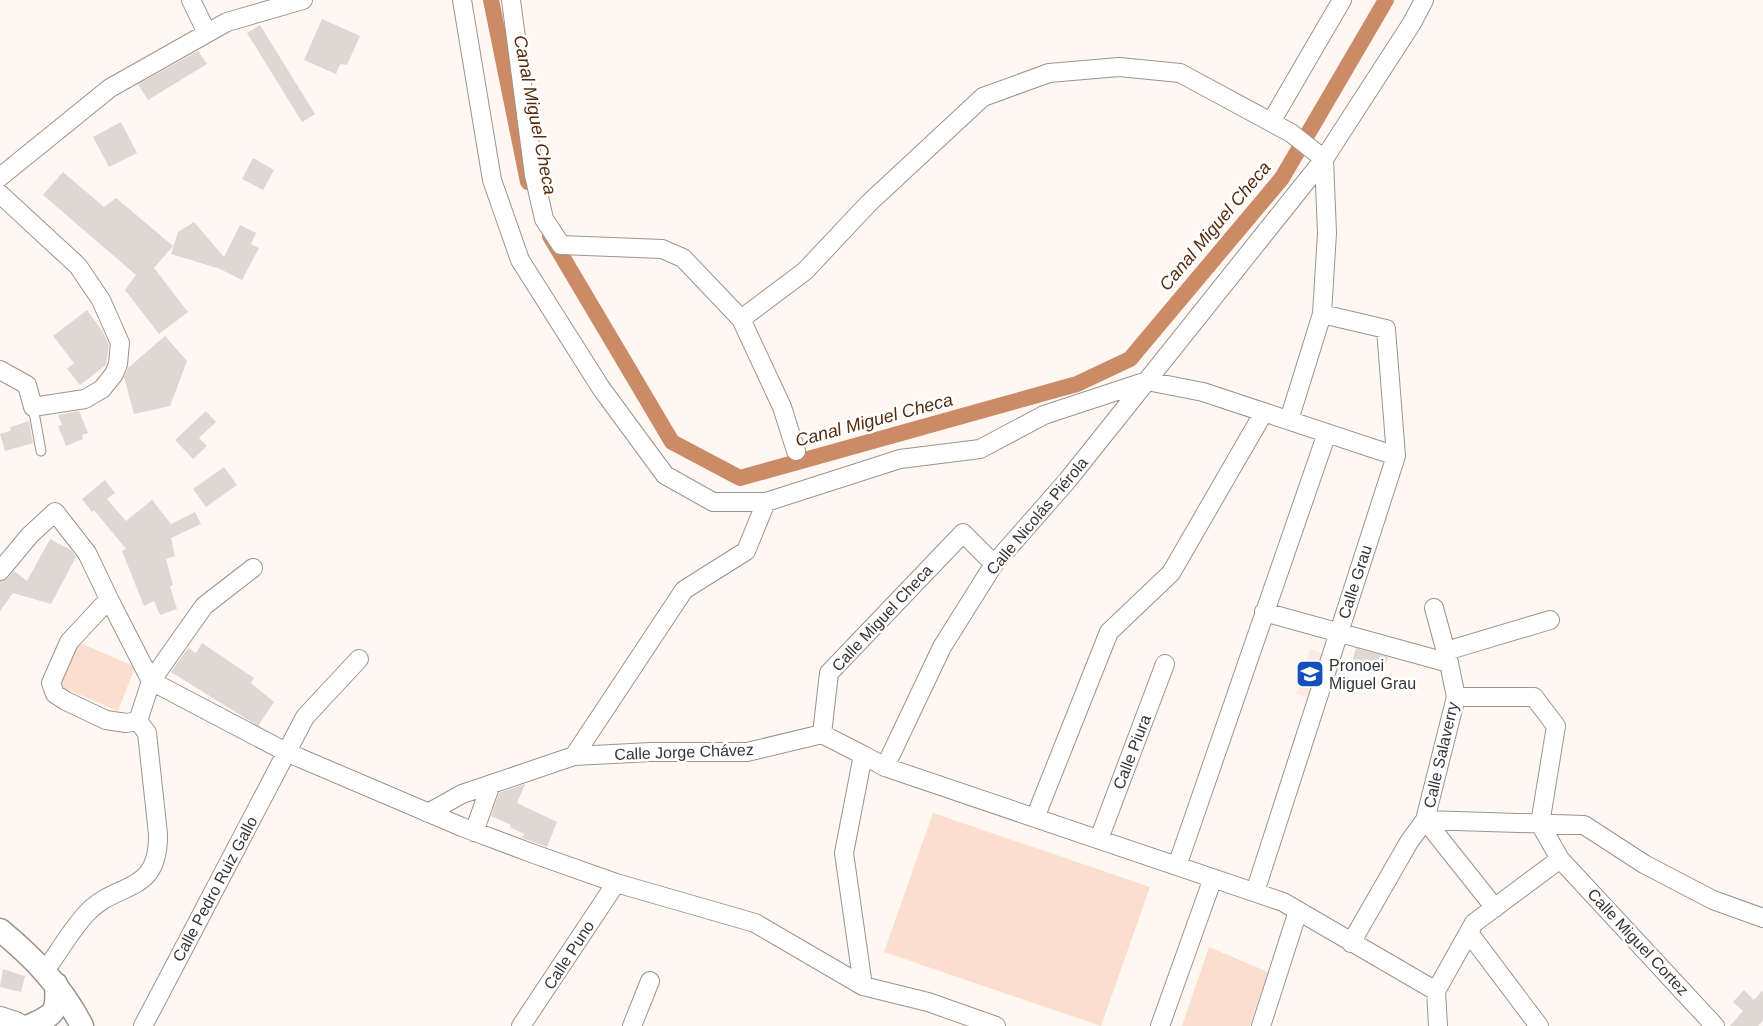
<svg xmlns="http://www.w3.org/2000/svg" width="1763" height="1026" viewBox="0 0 1763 1026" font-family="Helvetica,sans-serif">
<rect width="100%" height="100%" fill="#fef7f2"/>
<path fill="#fcebe2" d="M 1310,649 L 1324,654 L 1309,698 L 1296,694 Z"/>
<path fill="#fbdecd" d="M 78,642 L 135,667 L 118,711 L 57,685 Z
M 933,813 L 1150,887 L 1101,1026 L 884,952 Z
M 1209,947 L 1268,972 L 1250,1026 L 1182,1026 Z"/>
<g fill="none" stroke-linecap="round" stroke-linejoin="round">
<path stroke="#cb8b66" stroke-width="16" d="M 491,0 L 528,182
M 550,236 L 672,442 L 740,478 L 1077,384 L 1130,359 L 1282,178 L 1386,0"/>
</g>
<path fill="#dfd7d2" d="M 322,19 L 360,36 L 347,65 L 340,64 L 336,74 L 304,60 Z
M 260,25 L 315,114 L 302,122 L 247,33 Z
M 198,51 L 207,64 L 148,100 L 138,84 Z
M 121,122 L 137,153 L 109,167 L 93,137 Z
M 253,158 L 274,170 L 263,190 L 242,179 Z
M 63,172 L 104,207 L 116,198 L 173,246 L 154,268 L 188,312 L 159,334 L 125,290 L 136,275 L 43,195 Z
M 194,222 L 224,257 L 240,225 L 256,233 L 251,244 L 259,248 L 242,280 L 220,269 L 171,254 L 178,232 Z
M 87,310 L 103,332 L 109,345 L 106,365 L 80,385 L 67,369 L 74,363 L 53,336 Z
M 165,336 L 187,361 L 170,406 L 134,414 L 124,377 L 128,368 Z
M 79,411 L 88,433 L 82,435 L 83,439 L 66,446 L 58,426 L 62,425 L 58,415 Z
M 206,411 L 216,422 L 199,438 L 207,446 L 193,459 L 175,440 Z
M 29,421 L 33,443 L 5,451 L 0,434 L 10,431 L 11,427 Z
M 224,467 L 237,485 L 206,507 L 193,489 Z
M 105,480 L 115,493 L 107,499 L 126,521 L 152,500 L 171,524 L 195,512 L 201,524 L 171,538 L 175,556 L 166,559 L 173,585 L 170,586 L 177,609 L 160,615 L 154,601 L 144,606 L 122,551 L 126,549 L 94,510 L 92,512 L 82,499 Z
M 50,539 L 71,550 L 76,557 L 51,604 L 13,593 L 0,611 L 0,581 L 8,578 L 14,571 L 27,581 Z
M 202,643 L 254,678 L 251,683 L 274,702 L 258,726 L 171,672 L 188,648 L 196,653 Z
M 1356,648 L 1388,657 L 1383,673 L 1352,663 Z
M 525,784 L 517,803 L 557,822 L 547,847 L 522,838 L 524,834 L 510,827 L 511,825 L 491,816 L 499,793 Z
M 3,969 L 25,976 L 21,992 L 0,987 Z
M 1744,990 L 1754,1000 L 1763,990 L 1763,1020 L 1758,1026 L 1730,1026 L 1743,1011 L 1733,1002 Z"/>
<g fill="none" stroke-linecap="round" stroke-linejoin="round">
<defs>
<path id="service" d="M 33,407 L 41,451"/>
<path id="minor" d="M 191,0 L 207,33
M 462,0 L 492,180 L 520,260 L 601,388 L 665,475 L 713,502 L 766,502 L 900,459 L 980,449 L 1044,415 L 1147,381 L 1203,392 L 1396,456
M 511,0 L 534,175 L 544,219 L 561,245 L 662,249 L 683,258 L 741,319 L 782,407 L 796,451
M 1271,122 L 1342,0
M 0,177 L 110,88 L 227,22 L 303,0
M 0,194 L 78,266 L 101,300 L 120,343 L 118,364 L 114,374 L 102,389 L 85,399 L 33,407 L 27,385 L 0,370
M 741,319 L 805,271 L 869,203 L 983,97 L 1049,73 L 1119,67 L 1180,73 L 1291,133 L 1324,159 L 1327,233 L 1322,314 L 1289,420
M 0,571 L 30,535 L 55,512 L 87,553 L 109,599
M 1264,612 L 1449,663
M 1446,651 L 1550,620
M 1456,697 L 1534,697 L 1556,726 L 1540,824 L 1560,859 L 1715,1026
M 138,721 L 126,723 L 106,720 L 66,701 L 55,694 L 51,683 L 69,642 L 109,599 L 151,681 L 286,752 L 462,827 L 534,854 L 616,883 L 755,923 L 863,986 L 928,1002 L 996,1026
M 863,755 L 885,767 L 1283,902 L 1436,991
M 574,756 L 684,590 L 746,551 L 766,502
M 885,767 L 942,647 L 994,564 L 1067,481 L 1324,159 L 1412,23 L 1424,0
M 428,813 L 462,794 L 574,756 L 651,752 L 747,752 L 822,734
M 1035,818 L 1109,632 L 1171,573 L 1264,412
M 1425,820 L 1584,825 L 1644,864 L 1713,900 L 1763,918
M 1425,820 L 1495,908
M 474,832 L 491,784
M 1099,839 L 1165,664
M 1177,866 L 1327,433
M 1255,892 L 1396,456 L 1386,329 L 1322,314
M 1469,933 L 1539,1026
M 1351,943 L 1409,842 L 1425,820 L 1456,697 L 1449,663 L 1434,608
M 45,971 C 58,953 70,932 85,915 C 115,880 159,897 158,834 L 147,733 L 138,721 L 151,681 L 204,606 L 253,568
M 863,986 L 844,853 L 863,755 L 822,734 L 829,673 L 963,533 L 994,564
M 143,1026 L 305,717 L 359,659
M 521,1026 L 616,883
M 632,1026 L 650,981
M 1160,1026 L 1213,878
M 1261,1026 L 1298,911
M 1438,1026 L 1436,991 L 1474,923 L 1560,859"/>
<path id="tertiary" d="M 0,930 C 34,958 62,987 82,1026
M 29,1026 C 55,1015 58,1012 56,984"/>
<path id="trunk" d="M 0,1021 L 15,1026"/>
</defs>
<use href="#service" stroke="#9c948f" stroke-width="11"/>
<use href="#minor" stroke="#9c948f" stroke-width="20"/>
<use href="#tertiary" stroke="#9c948f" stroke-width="25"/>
<use href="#trunk" stroke="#9c948f" stroke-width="30"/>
<use href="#service" stroke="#fff" stroke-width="9"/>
<use href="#minor" stroke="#fff" stroke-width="18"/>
<use href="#tertiary" stroke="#fff" stroke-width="22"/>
<use href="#trunk" stroke="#fff" stroke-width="28"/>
</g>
<defs>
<symbol id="school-square" viewBox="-11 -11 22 22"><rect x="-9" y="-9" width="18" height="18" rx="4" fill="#154fbb" stroke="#fff"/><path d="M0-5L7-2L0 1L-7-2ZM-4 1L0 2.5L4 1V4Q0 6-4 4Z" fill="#fff"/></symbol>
</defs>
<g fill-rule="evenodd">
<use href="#school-square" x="1294" y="658" width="32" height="32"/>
</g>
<g text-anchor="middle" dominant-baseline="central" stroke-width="5" stroke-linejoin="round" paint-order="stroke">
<g font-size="16" fill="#383533" stroke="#fff">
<text transform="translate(1037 516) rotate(-50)">Calle Nicolás Piérola</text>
<text transform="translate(1355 582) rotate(-72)">Calle Grau</text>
<text transform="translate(882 618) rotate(-47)">Calle Miguel Checa</text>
<text transform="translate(684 752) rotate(-2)">Calle Jorge Chávez</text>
<text transform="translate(1132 752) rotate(-69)">Calle Piura</text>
<text transform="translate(1441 755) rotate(-77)">Calle Salaverry</text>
<text transform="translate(215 889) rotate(-62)">Calle Pedro Ruiz Gallo</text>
<text transform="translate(1638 942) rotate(47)">Calle Miguel Cortez</text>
<text transform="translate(569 955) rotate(-57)">Calle Puno</text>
</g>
<g font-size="16" fill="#383533" stroke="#fff" text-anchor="start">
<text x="1329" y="665">Pronoei<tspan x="1329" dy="18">Miguel Grau</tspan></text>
</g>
<g font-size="18" font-style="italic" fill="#552b0e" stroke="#fff">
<text transform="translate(535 115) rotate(79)">Canal Miguel Checa</text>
<text transform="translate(1215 226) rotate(-50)">Canal Miguel Checa</text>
<text transform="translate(874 420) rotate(-15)">Canal Miguel Checa</text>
</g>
</g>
</svg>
